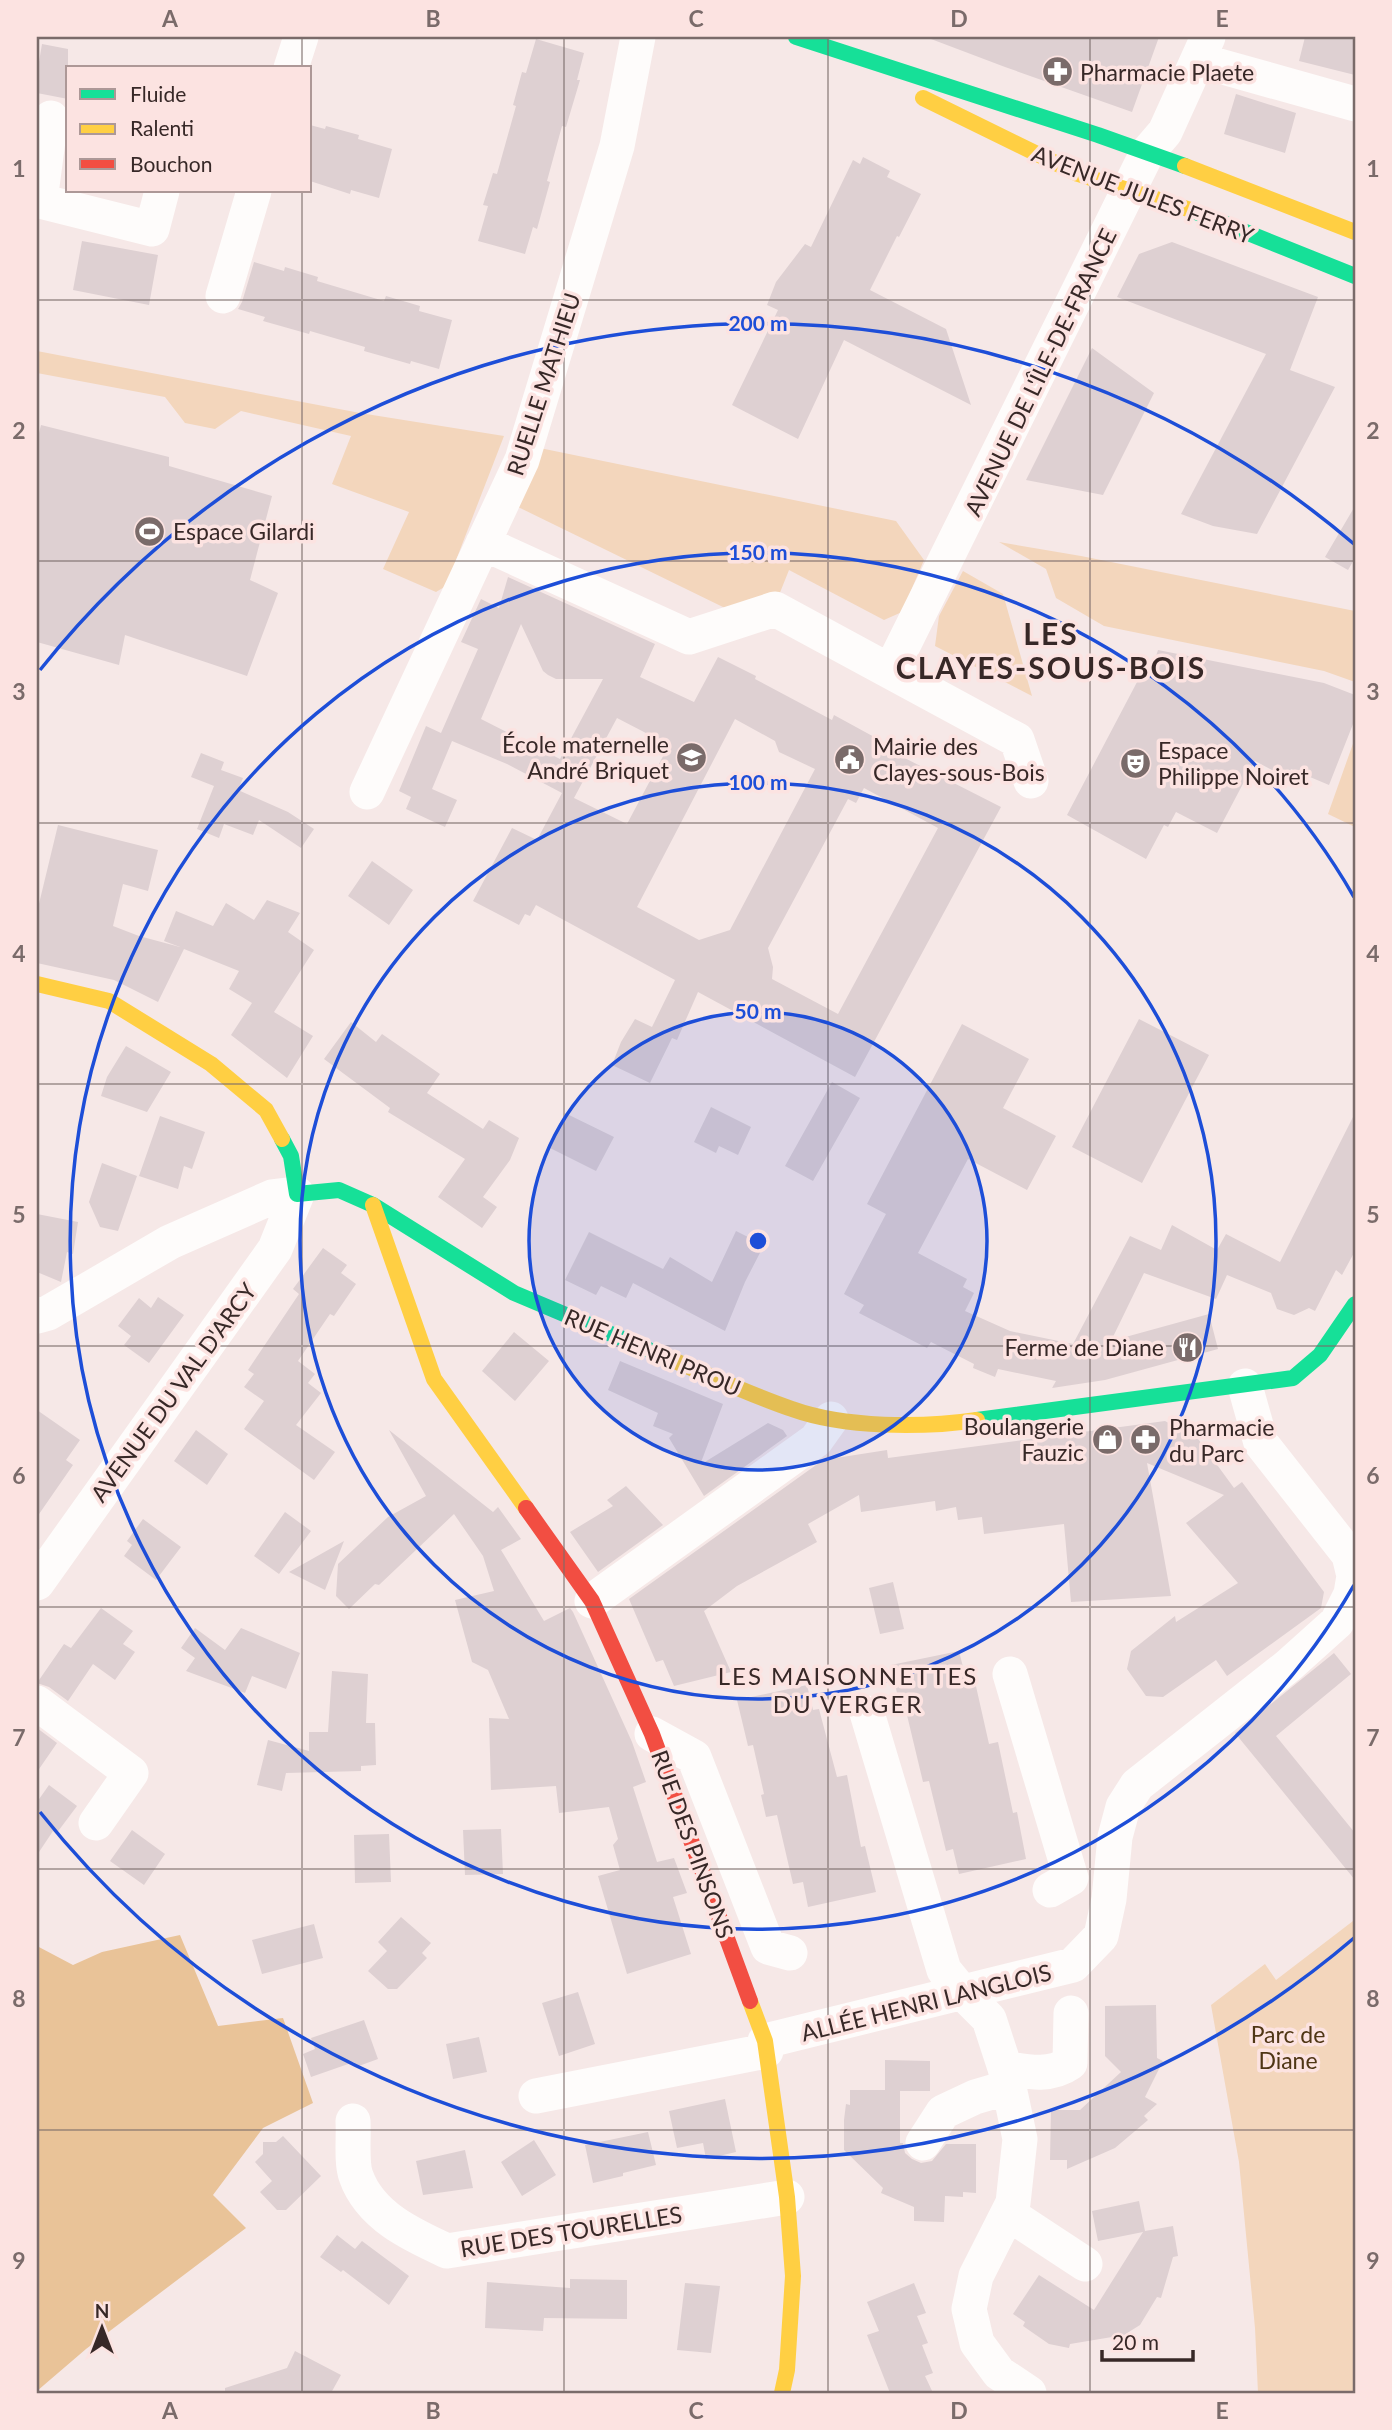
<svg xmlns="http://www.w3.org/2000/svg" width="1392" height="2430" font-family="Lato,sans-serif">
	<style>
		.green { fill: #f3d6bc }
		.forest { fill: #e9c398 }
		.building { fill: #ded0d2; fill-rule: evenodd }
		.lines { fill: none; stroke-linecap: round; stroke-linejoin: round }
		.street { stroke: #fefcfb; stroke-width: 35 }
		.fast { stroke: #16e098; stroke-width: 16 }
		.slow { stroke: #ffcf43; stroke-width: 16 }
		.jam { stroke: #f24e42; stroke-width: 16 }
		.grid { fill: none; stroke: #7a6b6a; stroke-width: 2; stroke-opacity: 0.55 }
		.ring { fill: none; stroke: #1d4ed8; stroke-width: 3.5 }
		.labels { text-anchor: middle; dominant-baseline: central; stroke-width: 7; stroke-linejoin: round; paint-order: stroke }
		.poi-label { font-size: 23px; fill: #372827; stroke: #fce3e1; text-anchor: start }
		.street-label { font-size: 23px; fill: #372827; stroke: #fce3e1 }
		.park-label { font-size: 23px; fill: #4f3615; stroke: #fce3e1 }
		.neighbourhood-label { font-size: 24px; letter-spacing: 2px; fill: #372827; stroke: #fce3e1 }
		.district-label { font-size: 30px; font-weight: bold; letter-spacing: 2px; fill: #372827; stroke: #fce3e1 }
		.centre { fill: #1d4ed8; stroke: #fce3e1; stroke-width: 3.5 }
		.ring-label { font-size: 21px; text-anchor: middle; font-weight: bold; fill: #1d4ed8; stroke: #fce3e1; stroke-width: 7; stroke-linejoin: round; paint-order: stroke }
		.neatline { fill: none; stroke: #7a6b6a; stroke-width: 2.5 }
		.grid-label { font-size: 23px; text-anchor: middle; font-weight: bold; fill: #7a6b6a }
	</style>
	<rect width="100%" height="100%" fill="#f6e8e7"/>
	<!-- green -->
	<path class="green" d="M37,351L360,413L504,436L446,586L436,592L383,569L409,512L332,484L351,436L241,411L215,429L185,423L165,397L37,373Z
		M530,446L896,521L924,560L902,612L884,620L789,570L779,595L725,608L516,506Z
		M999,542L1081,556L1355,611V682L1324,671L1104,626L1056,598L1046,569Z
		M963,571L1003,594L1032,696L935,646L939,616Z
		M1355,738V827L1328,814Z
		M1353,1921L1355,1924V2393H1258L1255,2328L1239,2162L1211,2005L1265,1964L1276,1980Z"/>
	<!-- forest -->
	<path class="forest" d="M180,1935L218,2026L283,2018L313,2103L263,2128L213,2195L246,2228L86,2349L37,2391V1946L73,1965L102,1952Z"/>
	<!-- building -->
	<path class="building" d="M931,37H1159L1132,112L1005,67L931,39Z
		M1305,37H1355V75L1299,61Z
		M536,39L584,53L577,80H580L566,127L562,126L547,181L550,182L537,229L533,227L525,254L478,241L488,206L483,205L493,173L497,174L516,106L513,105L522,72L526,73Z
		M42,44L68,49V99L37,93V74Z
		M1236,94L1296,113L1285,153L1224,134Z
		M310,125L325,129L326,126L359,135L358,139L392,149L379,198L351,190L350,194L310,181Z
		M863,157L890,171L887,177L921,194L899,237L897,236L870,290L946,329L971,405L844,340L798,439L732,405L778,310L767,305L776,282L805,244L811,247L853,160L860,164Z
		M82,241L158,255L149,305L73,290Z
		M1172,242L1318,297L1290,370L1335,387L1257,534L1213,526L1181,514L1266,354L1117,297L1139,254Z
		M254,262L284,271L285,267L318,277L317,281L384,301L386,296L420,306L419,311L452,320L439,369L411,361L410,364L364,351L365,347L310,331L309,334L263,321L265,317L238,309L242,302Z
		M1092,348L1154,393L1103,495L1026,480Z
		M41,425L169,457V466L272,496L250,580L278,593L247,676L125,635L119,665L37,642V441Z
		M1355,506V558L1348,570L1325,557Z
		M508,577L655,644L640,677L694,702L718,657L756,676L755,679L832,720L834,715L887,744L885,748L1001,807L855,1077L698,992L677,1040L672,1038L650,1083L612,1065L621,1042L635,1019L652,1027L675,980L536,905L530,916L525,914L519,925L473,901L512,828L537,840L562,793L507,764L452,741L432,789L457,800L445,827L406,809L411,797L399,791L426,726L441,733L478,649L461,642L481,599L499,608ZM521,624L543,671L548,675L556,679H603L560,759L481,719ZM617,718L669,745L627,824L574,798ZM735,719L775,741L779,752L815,769L730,930L699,940L637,907ZM864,788L938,828L838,1014L772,979L773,967L768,948L848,799L856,803Z
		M1158,650L1324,683L1355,695V719L1329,785L1291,769L1287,778L1255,761L1217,833L1176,812L1168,827L1164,825L1146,859L1067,815L1146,665L1152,668Z
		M201,753L224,762L221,770L243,778L238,790L288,812L314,829L301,848L259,820L253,835L224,824L219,838L197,829L214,786L191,777Z
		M58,825L158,850L148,891L123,884L113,926L139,936L180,947L164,941L176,911L213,926L226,903L254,920L267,900L300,913L288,932L314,950L274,1012L313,1036L287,1078L231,1035L252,1003L229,989L239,971L184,949L158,1002L114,980L37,963V912Z
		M372,861L413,890L389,925L348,896Z
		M1139,1019L1209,1055L1142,1183L1072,1147Z
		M351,1022L376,1042L382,1034L440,1074L427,1093L483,1129L489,1120L519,1138L510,1160L483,1197L497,1207L482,1228L438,1197L465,1159L388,1112L390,1108L324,1059Z
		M962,1024L1029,1059L1003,1108L1056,1136L1027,1190L968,1159L918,1253L967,1279L963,1287L974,1293L965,1311L1010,1331L1073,1344L1130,1236L1161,1250L1172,1225L1217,1250L1226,1234L1280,1262L1355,1113V1251L1342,1275L1336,1270L1315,1311L1309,1308L1294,1315L1277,1309L1271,1293L1227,1275L1216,1299L1144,1273L1111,1341L1209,1314L1218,1349L1105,1380L1052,1388L1056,1381L998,1369L995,1377L973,1368L974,1364L931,1342L927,1348L859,1313L864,1305L844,1294L886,1214L867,1204Z
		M126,1046L171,1072L147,1112L101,1096L107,1077Z
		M832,1082L860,1098L813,1181L785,1166Z
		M711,1107L751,1127L738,1155L719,1146L716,1153L694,1142Z
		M565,1113L614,1137L596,1171L548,1147Z
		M160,1116L205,1132L192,1169L184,1166L178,1189L139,1176Z
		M102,1163L137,1176L118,1231L100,1227L89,1202Z
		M37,1214L78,1222L73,1254L67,1252L61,1282L37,1272Z
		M736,1231L764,1245L745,1282L725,1331L633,1283L626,1298L601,1286L596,1295L565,1280L589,1232L663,1269L670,1257L712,1282Z
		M323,1248L347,1265L341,1273L356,1284L334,1316L330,1314L298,1361L315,1374L308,1383L321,1393L296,1425L335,1452L314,1480L244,1429L264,1401L244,1387L254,1374L248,1370L299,1294L293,1289Z
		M158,1297L184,1315L149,1363L124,1345L131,1336L118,1326L139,1298L151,1308Z
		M514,1332L549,1361L515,1401L482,1371Z
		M620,1361L723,1404L700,1465L768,1423L783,1430L787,1436L704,1496L669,1438L673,1434L653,1426L658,1413L608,1390Z
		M37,1410L80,1440L66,1460L73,1465L37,1517Z
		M1165,1421L1180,1429L1185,1421L1234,1488L1242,1482L1324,1592L1321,1608L1227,1676L1216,1660L1163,1697L1146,1696L1127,1669L1131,1651L1175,1616L1176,1622L1238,1583L1186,1523L1224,1495L1147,1463L1171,1596L1071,1602L1064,1524L984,1534L982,1517L958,1520L956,1507L936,1511L935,1501L861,1512L859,1495L808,1524L817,1542L737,1586L704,1611L731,1672L674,1686L663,1660L656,1662L629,1599L823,1460L887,1450L888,1458Z
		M196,1430L228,1454L207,1485L174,1461Z
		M389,1430L493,1512L498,1507L521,1539L501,1550L544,1621L570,1608L573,1612L632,1742L646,1782L633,1787L657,1862L674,1858L687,1893L673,1897L691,1954L627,1974L598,1876L620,1870L613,1845L618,1839L609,1807L559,1813L556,1786L491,1790L489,1718L509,1719L488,1670L472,1662L455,1600L494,1591L483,1556L454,1514L379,1585L375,1584L349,1609L336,1596L338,1564L388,1517L426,1496Z
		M626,1486L663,1525L598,1572L570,1532L613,1506L607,1500Z
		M285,1512L311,1531L279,1574L254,1556Z
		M143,1519L181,1547L156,1580L124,1556L132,1545L127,1541Z
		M344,1541L325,1590L289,1572Z
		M893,1582L904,1629L880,1634L869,1588Z
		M101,1608L133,1631L123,1644L135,1652L115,1680L93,1664L68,1701L49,1687L37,1683L64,1644L71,1648Z
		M195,1628L225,1650L241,1628L300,1653L286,1689L252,1676L245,1693L186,1671L195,1658L181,1648Z
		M959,1651L965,1675L973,1673L989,1744L998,1742L1013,1813L1017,1812L1026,1859L959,1874L953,1849L946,1851L929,1781L923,1782L906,1711L901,1712L891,1665Z
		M1334,1653L1351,1674L1276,1736L1355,1833V1880L1235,1733Z
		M332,1671L368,1674L366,1723H375L376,1765L361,1766V1771L286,1773L282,1791L257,1785L268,1740L309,1751V1732H328Z
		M807,1685L813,1710L819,1709L837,1777L847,1775L861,1847L865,1846L876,1892L808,1907L803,1882L793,1884L777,1815L766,1817L761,1795L764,1794L753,1745L748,1746L737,1700Z
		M37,1728L57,1743L37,1772Z
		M49,1785L77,1806L56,1834L53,1831L37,1855V1802Z
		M501,1829L503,1874L465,1875L463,1830Z
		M132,1830L165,1854L144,1885L110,1861Z
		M389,1834L391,1882L355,1883L354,1835Z
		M401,1917L431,1943L422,1953L427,1958L397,1989H388L368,1971L387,1951L378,1942Z
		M314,1924L323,1958L262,1974L252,1940Z
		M578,1992L595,2044L559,2056L542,2003Z
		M1156,2005L1157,2058L1163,2061L1145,2097L1157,2104L1144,2116L1148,2120L1115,2148L1067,2169V2160H1050L1051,2110H1080L1121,2072L1105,2056V2006Z
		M364,2020L378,2059L356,2067L354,2062L311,2077L303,2054L315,2049L311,2038Z
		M479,2037L487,2072L453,2079L446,2044Z
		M885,2060L930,2061V2091H900V2143H903L905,2153L912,2159L921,2163L932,2161L946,2144H976V2193L963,2192V2197L945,2196L944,2222L914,2221V2207L881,2193L883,2188L844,2150V2120L846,2104L850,2105V2090H885Z
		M725,2099L736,2152L706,2159L703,2143L677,2148L669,2111Z
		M648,2132L656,2165L623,2173V2176L593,2183L585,2145Z
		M283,2136L321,2176L286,2210H277L260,2192L272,2181L255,2162L263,2154V2142H276Z
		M534,2140L556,2175L522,2196L501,2162Z
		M465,2150L473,2188L423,2195L416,2161Z
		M1139,2201L1145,2231L1173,2226L1178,2256L1173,2257L1161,2298L1157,2297L1140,2325L1124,2335L1070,2344L1069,2348L1049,2344L1023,2326L1025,2322L1013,2314L1039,2275L1094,2310L1143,2232L1098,2241L1092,2211Z
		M337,2235L355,2249L362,2241L409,2276L389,2305L343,2270L341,2272L320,2257Z
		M570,2279L627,2280V2319L544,2318L543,2331L485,2328L487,2282L570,2288Z
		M685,2283L720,2286L711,2353L677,2350Z
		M914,2283L926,2313L917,2316L928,2343L922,2345L933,2373L925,2376L933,2393H890L867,2335L879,2331L867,2302Z
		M295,2351L341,2375L331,2393H225V2388L287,2368Z"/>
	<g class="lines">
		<!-- street -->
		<path class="street" d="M1198,60L1355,104
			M291,68L301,37
			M51,118L40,201L152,229L162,191
			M223,296L254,191
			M483,543L689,637L775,609L1017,740L1031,781
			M891,670L1147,153L1165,132L1208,37
			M367,792L522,460L617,146L638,37
			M37,1316L48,1313L170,1242L272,1197L297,1194L275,1249L37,1583
			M592,1601L816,1440L831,1419
			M1010,1674L1071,1878L1050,1890
			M37,1703L131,1773L96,1823
			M867,1713L944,1970L962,1992L989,2019L1005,2068L1020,2139L1013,2203L976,2276L969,2309L977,2343L999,2373L1029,2393
			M652,1734L694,1757L768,1947L790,1953
			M765,2041L1073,1965L1101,1936L1109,1899L1115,1837L1123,1807L1137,1785L1288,1666L1337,1622L1351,1594L1354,1576L1349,1555L1261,1443L1245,1386
			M1005,2068C1028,2072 1050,2077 1070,2063L1071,2013
			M536,2096L766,2051
			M353,2121C354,2136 351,2163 356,2176C370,2216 412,2235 447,2251L787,2197
			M923,2143L943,2112L975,2097L1009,2087
			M1009,2214L1085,2264"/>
		<!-- fast -->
		<path class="fast" d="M796,37L1098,135L1185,166
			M1191,210L1355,276
			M282,1139L291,1156L297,1194L339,1190L373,1205L514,1293L668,1358
			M977,1420L1293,1378L1320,1355L1355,1304"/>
		<!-- slow -->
		<path class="slow" d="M923,98L1078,174L1191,210
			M1185,166L1355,232
			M37,984L109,1001L211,1064L266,1110L282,1139
			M373,1205L434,1379L526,1508
			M668,1358C709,1375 750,1395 792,1409C845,1428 922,1428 977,1420
			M750,2001L765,2041L787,2197L793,2276L787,2370L782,2393"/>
		<!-- jam -->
		<path class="jam" d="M526,1508L592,1601L652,1734L750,2001"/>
	</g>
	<!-- grid -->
	<path class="grid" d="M302,37V68M564,37V2393M828,37V2393M1090,37V2393M302,191V2393M37,300H1355M37,561H1355M37,823H1355M37,1084H1355M37,1346H1355M37,1607H1355M37,1869H1355M37,2130H1355"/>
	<!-- distance rings -->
	<circle cx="758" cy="1241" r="229" fill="#1d4ed8" fill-opacity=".12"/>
	<g class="ring">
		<circle cx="758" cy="1241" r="229"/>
		<circle cx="758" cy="1241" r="458"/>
		<path d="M1354 1585A688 688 0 1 1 1354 897"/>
		<path d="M1354 1938A917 917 0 0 1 40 1812M40 670A917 917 0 0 1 1354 544"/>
	</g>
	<!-- icons -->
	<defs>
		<symbol id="pharmacy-disc" viewBox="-11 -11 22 22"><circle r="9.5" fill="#7a6b6a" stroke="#fce3e1"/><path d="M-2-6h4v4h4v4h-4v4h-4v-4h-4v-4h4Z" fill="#fff"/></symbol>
		<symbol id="stadium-disc" viewBox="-11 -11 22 22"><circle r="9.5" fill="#7a6b6a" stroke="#fce3e1"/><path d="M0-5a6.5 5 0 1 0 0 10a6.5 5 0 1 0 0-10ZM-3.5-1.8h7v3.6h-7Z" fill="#fff"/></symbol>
		<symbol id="school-disc" viewBox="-11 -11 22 22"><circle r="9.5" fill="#7a6b6a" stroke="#fce3e1"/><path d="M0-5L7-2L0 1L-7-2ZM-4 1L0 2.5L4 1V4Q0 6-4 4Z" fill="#fff"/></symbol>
		<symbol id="civic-disc" viewBox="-11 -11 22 22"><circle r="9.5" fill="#7a6b6a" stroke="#fce3e1"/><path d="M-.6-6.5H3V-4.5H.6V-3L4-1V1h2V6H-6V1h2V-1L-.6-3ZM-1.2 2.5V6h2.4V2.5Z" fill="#fff"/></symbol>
		<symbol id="theatre-disc" viewBox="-11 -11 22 22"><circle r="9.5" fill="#7a6b6a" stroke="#fce3e1"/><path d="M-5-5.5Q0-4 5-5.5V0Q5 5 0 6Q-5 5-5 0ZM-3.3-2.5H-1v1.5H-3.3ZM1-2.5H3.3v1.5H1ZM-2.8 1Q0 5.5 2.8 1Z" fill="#fff"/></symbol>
		<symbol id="restaurant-disc" viewBox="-11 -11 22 22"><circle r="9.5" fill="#7a6b6a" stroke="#fce3e1"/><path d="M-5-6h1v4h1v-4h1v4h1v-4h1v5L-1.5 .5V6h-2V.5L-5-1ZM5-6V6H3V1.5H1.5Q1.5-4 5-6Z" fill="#fff"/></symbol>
		<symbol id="shop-disc" viewBox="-11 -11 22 22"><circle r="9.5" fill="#7a6b6a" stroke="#fce3e1"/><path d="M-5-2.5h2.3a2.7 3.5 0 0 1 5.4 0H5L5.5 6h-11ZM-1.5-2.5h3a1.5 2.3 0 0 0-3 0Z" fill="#fff"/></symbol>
	</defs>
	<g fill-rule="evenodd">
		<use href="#pharmacy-disc" x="1040" y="54" width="35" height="35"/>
		<use href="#stadium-disc" x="132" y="514" width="35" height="35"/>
		<use href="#school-disc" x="674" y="740" width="35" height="35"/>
		<use href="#civic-disc" x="832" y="742" width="35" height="35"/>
		<use href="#theatre-disc" x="1118" y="746" width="35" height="35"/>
		<use href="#restaurant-disc" x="1170" y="1330" width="35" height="35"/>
		<use href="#shop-disc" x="1090" y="1422" width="35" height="35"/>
		<use href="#pharmacy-disc" x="1128" y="1422" width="35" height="35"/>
	</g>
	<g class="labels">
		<!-- poi labels -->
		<g class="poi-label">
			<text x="1080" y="72">Pharmacie Plaete</text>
			<text x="173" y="531">Espace Gilardi</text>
			<text x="669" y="744" text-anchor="end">École maternelle<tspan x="669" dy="26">André Briquet</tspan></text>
			<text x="873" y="746">Mairie des<tspan x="873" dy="26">Clayes-sous-Bois</tspan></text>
			<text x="1158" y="750">Espace<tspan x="1158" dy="26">Philippe Noiret</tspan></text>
			<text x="1164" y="1347" text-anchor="end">Ferme de Diane</text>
			<text x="1084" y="1426" text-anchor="end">Boulangerie<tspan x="1084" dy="26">Fauzic</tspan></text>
			<text x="1169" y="1427">Pharmacie<tspan x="1169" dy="26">du Parc</tspan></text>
		</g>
		<!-- street labels -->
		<g class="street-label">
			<text transform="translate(1143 194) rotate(21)">AVENUE JULES FERRY</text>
			<text transform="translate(1040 372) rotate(-64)">AVENUE DE L'ÎLE-DE-FRANCE</text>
			<text transform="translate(543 384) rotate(-72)">RUELLE MATHIEU</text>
			<text transform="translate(653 1352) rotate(23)">RUE HENRI PROU</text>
			<text transform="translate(173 1392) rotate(-54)">AVENUE DU VAL D'ARCY</text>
			<text transform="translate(693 1844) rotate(70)">RUE DES PINSONS</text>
			<text transform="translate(926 2002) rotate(-14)">ALLÉE HENRI LANGLOIS</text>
			<text transform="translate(571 2231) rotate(-9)">RUE DES TOURELLES</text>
		</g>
		<!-- park labels -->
		<g class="park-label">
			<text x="1288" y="2034">Parc de<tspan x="1288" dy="26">Diane</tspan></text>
		</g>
		<!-- neighbourhood labels -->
		<g class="neighbourhood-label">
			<text x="848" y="1675">LES MAISONNETTES<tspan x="848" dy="28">DU VERGER</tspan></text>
		</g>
		<!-- district labels -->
		<g class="district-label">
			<text x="1051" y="633">LES<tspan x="1051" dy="34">CLAYES-SOUS-BOIS</tspan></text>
		</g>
	</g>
	<circle cx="758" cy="1241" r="10" class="centre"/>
	<g class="ring-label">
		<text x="758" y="331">200 m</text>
		<text x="758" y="560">150 m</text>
		<text x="758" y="790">100 m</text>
		<text x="758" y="1019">50 m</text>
	</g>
	<!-- border -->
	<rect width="1392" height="2430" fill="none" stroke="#fce3e1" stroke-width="77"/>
	<!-- legend -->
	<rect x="66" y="66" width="245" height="126" fill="#fce3e1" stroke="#ad9897" stroke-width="2"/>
	<rect x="80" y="89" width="35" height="10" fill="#16e098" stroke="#ad9897" stroke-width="2"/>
	<text x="130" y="102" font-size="21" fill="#372827">Fluide</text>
	<rect x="80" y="124" width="35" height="10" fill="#ffcf43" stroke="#ad9897" stroke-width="2"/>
	<text x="130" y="136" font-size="21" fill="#372827">Ralenti</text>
	<rect x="80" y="159" width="35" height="10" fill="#f24e42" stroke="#ad9897" stroke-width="2"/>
	<text x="130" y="172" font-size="21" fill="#372827">Bouchon</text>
	<!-- north arrow -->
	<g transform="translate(102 2328)" stroke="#fce3e1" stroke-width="5" paint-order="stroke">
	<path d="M0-5L12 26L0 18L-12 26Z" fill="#372827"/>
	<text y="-10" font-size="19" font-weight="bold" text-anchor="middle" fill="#372827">N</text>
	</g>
	<!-- scale -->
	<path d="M1102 2350v10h91v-10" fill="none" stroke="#372827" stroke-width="3.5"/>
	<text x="1112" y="2350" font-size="21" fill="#372827" stroke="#fce3e1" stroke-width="5" paint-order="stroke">20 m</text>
	<rect x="38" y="38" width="1316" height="2354" class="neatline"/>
	<g class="grid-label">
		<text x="170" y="27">A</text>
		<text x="433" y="27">B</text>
		<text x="696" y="27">C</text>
		<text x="959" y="27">D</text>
		<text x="1222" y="27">E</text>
		<text x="19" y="177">1</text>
		<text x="1373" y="177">1</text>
		<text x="19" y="439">2</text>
		<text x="1373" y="439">2</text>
		<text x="19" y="700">3</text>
		<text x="1373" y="700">3</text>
		<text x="19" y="962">4</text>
		<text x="1373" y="962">4</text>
		<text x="19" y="1223">5</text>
		<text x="1373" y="1223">5</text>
		<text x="19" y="1484">6</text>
		<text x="1373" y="1484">6</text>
		<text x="19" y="1746">7</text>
		<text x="1373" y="1746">7</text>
		<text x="19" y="2007">8</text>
		<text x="1373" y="2007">8</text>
		<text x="19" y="2269">9</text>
		<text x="1373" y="2269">9</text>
		<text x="170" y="2419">A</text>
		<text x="433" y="2419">B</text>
		<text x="696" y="2419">C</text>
		<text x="959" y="2419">D</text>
		<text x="1222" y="2419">E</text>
	</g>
</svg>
